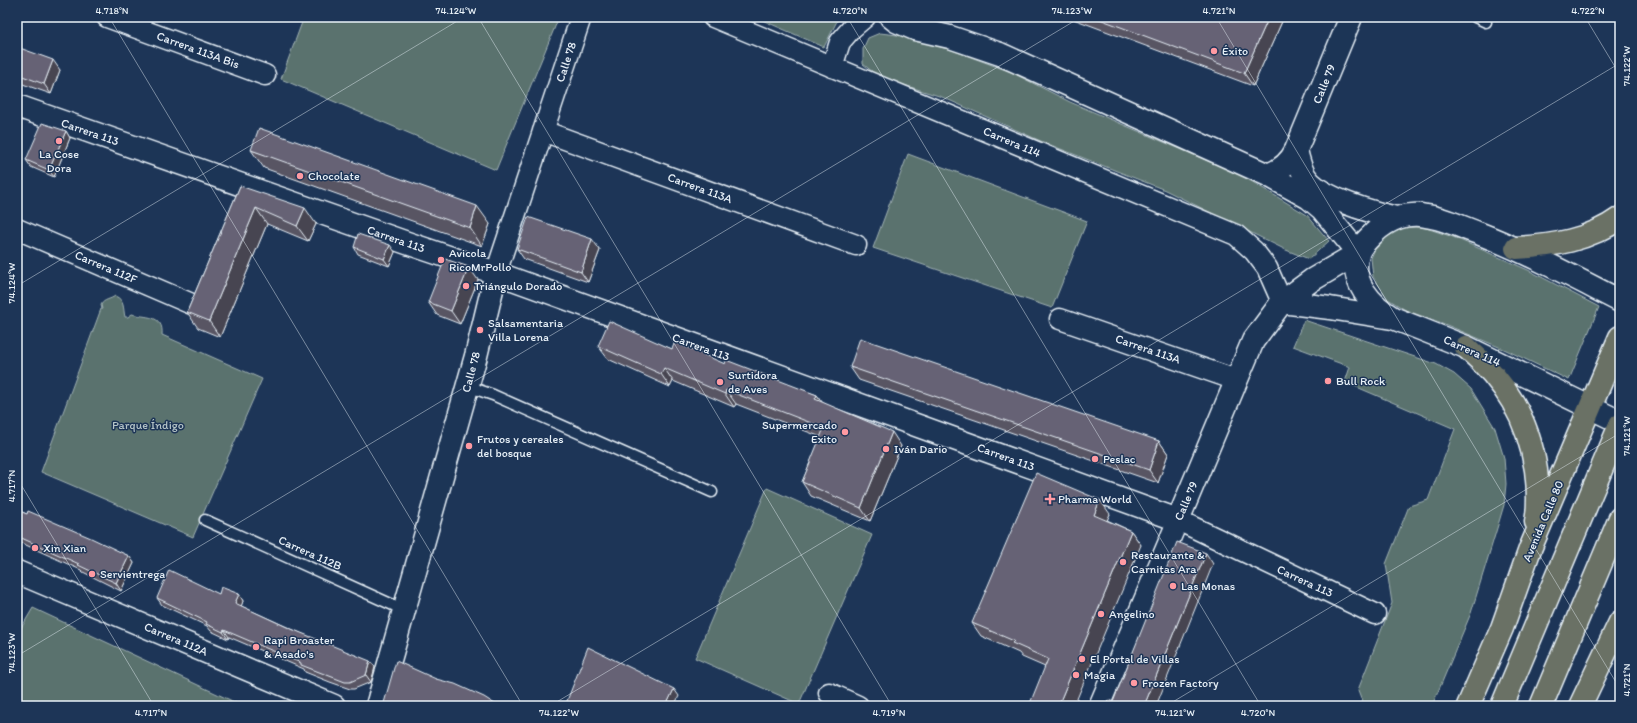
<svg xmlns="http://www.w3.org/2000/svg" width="1637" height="723" font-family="Itim,sans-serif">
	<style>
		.green { fill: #5a726e; stroke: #a1b2b3 }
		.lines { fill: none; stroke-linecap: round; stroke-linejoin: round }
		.service-casing { stroke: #e8f1f8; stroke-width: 13 }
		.minor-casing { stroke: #e8f1f8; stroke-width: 23 }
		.tertiary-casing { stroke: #e8f1f8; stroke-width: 25 }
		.trunk-casing { stroke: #e8f1f8; stroke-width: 25 }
		.service { stroke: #1d3557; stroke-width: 10 }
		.minor { stroke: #1d3557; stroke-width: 20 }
		.tertiary { stroke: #1d3557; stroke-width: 22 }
		.trunk { stroke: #6a7165; stroke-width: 22 }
		.wall { fill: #585464; stroke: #e8f1f8 }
		.shaded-wall { fill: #474551; stroke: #e8f1f8 }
		.building { fill: #666274; stroke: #e8f1f8 }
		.ticks { fill: none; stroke: #e8f1f8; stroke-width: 1; stroke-opacity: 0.45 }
		.poi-dot { fill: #ff9aa2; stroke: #1d3557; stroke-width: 1.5 }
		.labels { text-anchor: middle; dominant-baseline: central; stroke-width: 3; stroke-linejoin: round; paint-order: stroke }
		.street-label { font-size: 12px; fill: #e8f1f8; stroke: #1d3557 }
		.poi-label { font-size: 12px; fill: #e8f1f8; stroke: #1d3557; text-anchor: start }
		.park-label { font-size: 12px; fill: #b6c5c8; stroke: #1d3557 }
		.neatline { fill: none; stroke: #e8f1f8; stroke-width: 1.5 }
		.ticks-label { font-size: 10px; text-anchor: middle; fill: #e8f1f8 }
	</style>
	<rect width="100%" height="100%" fill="#1d3557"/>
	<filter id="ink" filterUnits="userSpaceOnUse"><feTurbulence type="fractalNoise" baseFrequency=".025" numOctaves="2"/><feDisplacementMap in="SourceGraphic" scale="8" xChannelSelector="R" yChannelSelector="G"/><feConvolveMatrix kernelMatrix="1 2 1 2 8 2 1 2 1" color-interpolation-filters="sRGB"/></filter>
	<g filter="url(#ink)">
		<!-- green -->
		<path class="green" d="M304,17H559L496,170L281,79Z
			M755,17H839L824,47Z
			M880,33L897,35L952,50L1011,72L1070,102L1241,175L1307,215L1329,241L1309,259L1286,250L1165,190L1043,142L942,97L879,77L863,64V49L868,38Z
			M908,154L1087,221L1052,308L873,248Z
			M1405,227H1423L1453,237L1528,270L1599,307L1569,380L1506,350L1442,323L1407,311L1388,299L1373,277L1371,258L1378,242Z
			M115,296C125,300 123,309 125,317H128L132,314C145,318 164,314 162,335L262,379L193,537L41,472L101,309H102L101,305C104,299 110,300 115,296Z
			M1304,320L1436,364L1454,374L1471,389L1495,428L1504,458L1506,484L1504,505L1498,525L1471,613L1432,706H1364L1358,690L1392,603L1386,564L1409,506L1428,500L1455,429L1345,382L1350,367L1293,346Z
			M767,488L872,535L799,704L695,658Z
			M33,608L243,706H17V635Z"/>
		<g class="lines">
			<defs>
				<path id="service" d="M1475,17L1486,22
					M467,386L493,395L712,492
					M205,520L404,610"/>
				<path id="minor" d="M107,17L265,75
					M713,17L1236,235L1254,251L1267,268L1282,302
					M832,67L840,42L852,28L865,17
					M543,131L856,245
					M17,229L194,305
					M496,273L581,17
					M1060,319L1236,380
					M829,693L858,706
					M1099,706L1178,520L1375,614"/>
				<path id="tertiary" d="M891,17L896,21L915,29L950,37L1000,54L1268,175L1309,198L1322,209L1358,253
					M17,106L407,243L496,273L1178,520L1253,341L1282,302L1312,280L1358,253
					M1296,150C1298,159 1300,168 1305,176C1318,198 1372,212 1396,218
					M1268,175C1281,170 1290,163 1296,150L1351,17
					M1620,301C1573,277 1527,252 1478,233C1461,227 1444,218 1426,216C1407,212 1388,219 1374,233C1368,239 1360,246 1358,254C1349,281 1372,306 1393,318L1466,347L1620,422
					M1282,302L1330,308L1392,318
					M17,572L334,706
					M377,706L476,356L496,273"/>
				<path id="trunk" d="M1516,248C1552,246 1590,240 1620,218
					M1466,347C1505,381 1528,418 1536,470C1538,486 1539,506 1536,522
					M1468,706L1502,628L1530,549L1620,337
					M1502,706L1620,425
					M1541,706L1620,518
					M1580,706L1620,622"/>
			</defs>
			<!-- service casing -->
			<use href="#service" class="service-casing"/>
			<!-- minor casing -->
			<use href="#minor" class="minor-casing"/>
			<!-- tertiary casing -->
			<use href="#tertiary" class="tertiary-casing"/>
			<!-- trunk casing -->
			<use href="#trunk" class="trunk-casing"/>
			<!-- service -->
			<use href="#service" class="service"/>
			<!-- minor -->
			<use href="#minor" class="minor"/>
			<!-- tertiary -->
			<use href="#tertiary" class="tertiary"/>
			<!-- trunk -->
			<use href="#trunk" class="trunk"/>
		</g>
		<!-- wall -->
		<path class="wall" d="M1068,17H1284L1253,86Z
			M17,47L60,70L51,94L17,82Z
			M66,131L70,138L54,177L31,167L26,160Z
			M251,150L490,224L482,246L264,168Z
			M240,186L316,224L308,241L267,224L220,337L198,328L187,312Z
			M354,247L395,252L389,266L358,254Z
			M517,249L600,250L588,282L524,259Z
			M478,280L460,324L437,315L428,302Z
			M598,346L672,349L725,364L817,395L822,402L901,446L870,521L811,496L802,482L821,437L736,404L734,407L673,381L670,387L608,359Z
			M850,367L1159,441L1168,454L1158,483L859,380Z
			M17,510L129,556L134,563L121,591L83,572L81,570L17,541Z
			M1110,514L1107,520L1131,531L1141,545L1045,667L1022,657L1019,653L981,636L972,623Z
			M219,594H239L243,601L241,606L375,667L371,682L354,689H350L330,682L305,672L304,669L229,637L228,639L211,631L207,626L162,605L157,598Z"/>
		<!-- shaded-wall -->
		<path class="shaded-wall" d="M1269,17H1284L1253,86L1244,73Z
			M53,60L60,70L51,94L44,84Z
			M66,131L70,138L54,177L49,170Z
			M477,206L490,224L482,246L470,228Z
			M256,208L267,224L220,337L209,321Z
			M305,208L316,224L308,241L297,226Z
			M592,239L600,250L588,282L581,272Z
			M390,245L395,252L389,266L384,259Z
			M469,267L478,280L460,324L451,311Z
			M664,368L673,381L670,387L661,374Z
			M726,390L736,404L734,407L725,394Z
			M817,395L826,408L815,399Z
			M892,432L901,446L870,521L861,508Z
			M1159,441L1168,454L1158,483L1149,470Z
			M1100,500L1110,514L1103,529L1094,515Z
			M1131,531L1141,545L1074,706H1058Z
			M1206,553L1213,564L1156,706H1144Z
			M129,556L134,563L121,591L116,583Z
			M239,594L243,601L240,610L235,603Z
			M224,630L229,637L228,639L223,632Z
			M370,661L375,667L371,682L366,675Z
			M674,689L679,696L674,706H666Z"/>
		<!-- building -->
		<path class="building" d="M1094,17H1269L1244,73Z
			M17,47L53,60L44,84L17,74Z
			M42,123L66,131L49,170L26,160Z
			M259,128L477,206L470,228L251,150Z
			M240,186L305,208L297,226L256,208L209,321L187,312Z
			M528,217L592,239L581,272L517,249Z
			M358,234L390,245L384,259L354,247Z
			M445,259L469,267L451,311L428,302Z
			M609,321L672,349L675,342L725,364L726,360L817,395L815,399L892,432L861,508L802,482L824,428L726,390L725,394L664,368L661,374L598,346Z
			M860,338L1159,441L1149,470L850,367Z
			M1036,473L1100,500L1094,515L1131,531L1058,706H1029L1048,659L1012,643L1014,641L972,623Z
			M17,510L27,514L28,511L91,538L129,556L116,583L78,565L79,564L17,536Z
			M1177,542L1206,553L1144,706H1107L1109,700L1113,702Z
			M169,570L219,594L221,587L239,594L235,603L289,628L370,661L366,675L350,682H345L301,665V663L224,630L223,632L206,624L207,622L157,598Z
			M588,647L674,689L666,706H565Z
			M396,661L436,679L455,684L484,697L498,706H382L384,703Z"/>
	</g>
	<!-- ticks -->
	<path class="ticks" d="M109,17L523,706M478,17L892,706M847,17L1261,706M1216,17L1620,689M1585,17L1620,75M17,286L464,17M17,478L154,706M17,656L1081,17M550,706L1620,63M1166,706L1620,433"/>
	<!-- markers -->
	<g class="poi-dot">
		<circle cx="1214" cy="51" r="4"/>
		<circle cx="59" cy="141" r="4"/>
		<circle cx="300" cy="176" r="4"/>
		<circle cx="441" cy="260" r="4"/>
		<circle cx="466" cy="286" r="4"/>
		<circle cx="480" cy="330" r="4"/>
		<circle cx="1328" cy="381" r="4"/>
		<circle cx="720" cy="382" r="4"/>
		<circle cx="845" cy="432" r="4"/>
		<circle cx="469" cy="446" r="4"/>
		<circle cx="886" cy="449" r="4"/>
		<circle cx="1095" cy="459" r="4"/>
		<path d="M1048 493h4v4h4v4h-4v4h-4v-4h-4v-4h4z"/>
		<circle cx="35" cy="548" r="4"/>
		<circle cx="1123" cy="562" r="4"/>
		<circle cx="92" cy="574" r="4"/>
		<circle cx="1173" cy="586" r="4"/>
		<circle cx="1101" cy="614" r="4"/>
		<circle cx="256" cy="647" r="4"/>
		<circle cx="1082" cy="659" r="4"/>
		<circle cx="1076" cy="675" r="4"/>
		<circle cx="1134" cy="683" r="4"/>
	</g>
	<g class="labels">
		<!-- street labels -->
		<g class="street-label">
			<text transform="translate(198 50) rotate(20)">Carrera 113A Bis</text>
			<text transform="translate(566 62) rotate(-72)">Calle 78</text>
			<text transform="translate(1324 84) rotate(-68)">Calle 79</text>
			<text transform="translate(90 132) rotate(19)">Carrera 113</text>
			<text transform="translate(1012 142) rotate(23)">Carrera 114</text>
			<text transform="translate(700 188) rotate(20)">Carrera 113A</text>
			<text transform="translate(396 239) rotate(19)">Carrera 113</text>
			<text transform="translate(106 267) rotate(23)">Carrera 112F</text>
			<text transform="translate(701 347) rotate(20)">Carrera 113</text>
			<text transform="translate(1148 349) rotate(19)">Carrera 113A</text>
			<text transform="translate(1472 351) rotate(24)">Carrera 114</text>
			<text transform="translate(471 372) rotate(-75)">Calle 78</text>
			<text transform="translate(1006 457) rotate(20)">Carrera 113</text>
			<text transform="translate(1186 501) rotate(-67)">Calle 79</text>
			<text transform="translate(1543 521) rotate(-67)">Avenida Calle 80</text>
			<text transform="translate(310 553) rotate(24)">Carrera 112B</text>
			<text transform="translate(1305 581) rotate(25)">Carrera 113</text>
			<text transform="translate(176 639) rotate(23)">Carrera 112A</text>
		</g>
		<!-- poi labels -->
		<g class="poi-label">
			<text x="1222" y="51">Éxito</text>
			<text x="59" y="154" text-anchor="middle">La Cose<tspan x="59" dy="14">Dora</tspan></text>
			<text x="308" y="176">Chocolate</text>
			<text x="449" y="253">Avicola<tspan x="449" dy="14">RicoMrPollo</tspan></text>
			<text x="474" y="286">Triángulo Dorado</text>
			<text x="488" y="323">Salsamentaria<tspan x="488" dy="14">Villa Lorena</tspan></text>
			<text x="728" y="375">Surtidora<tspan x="728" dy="14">de Aves</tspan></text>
			<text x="1336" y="381">Bull Rock</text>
			<text x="837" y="425" text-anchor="end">Supermercado<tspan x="837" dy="14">Exito</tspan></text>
			<text x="477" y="439">Frutos y cereales<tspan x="477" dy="14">del bosque</tspan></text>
			<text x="894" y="449">Iván Dario</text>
			<text x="1103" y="459">Peslac</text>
			<text x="1058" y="499">Pharma World</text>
			<text x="43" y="548">Xin Xian</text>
			<text x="1131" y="555">Restaurante &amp;<tspan x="1131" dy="14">Carnitas Ara</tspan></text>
			<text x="100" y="574">Servientrega</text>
			<text x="1181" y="586">Las Monas</text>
			<text x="1109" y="614">Angelino</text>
			<text x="264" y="640">Rapi Broaster<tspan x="264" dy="14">&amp; Asado's</tspan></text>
			<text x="1090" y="659">El Portal de Villas</text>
			<text x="1084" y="675">Magia</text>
			<text x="1142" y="683">Frozen Factory</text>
		</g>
		<!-- park labels -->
		<g class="park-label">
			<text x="148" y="425">Parque Índigo</text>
		</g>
	</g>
	<!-- margin -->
	<rect width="1637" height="723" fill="none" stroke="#1d3557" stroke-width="44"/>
	<rect x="22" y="22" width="1593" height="679" class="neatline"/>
	<g class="ticks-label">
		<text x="112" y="14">4.718°N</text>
		<text x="456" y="14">74.124°W</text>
		<text x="850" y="14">4.720°N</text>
		<text x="1072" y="14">74.123°W</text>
		<text x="1219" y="14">4.721°N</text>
		<text x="1588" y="14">4.722°N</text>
		<text transform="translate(1626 66) rotate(-90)" y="4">74.122°W</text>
		<text transform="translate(11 283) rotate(-90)" y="4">74.124°W</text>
		<text transform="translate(1626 436) rotate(-90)" y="4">74.121°W</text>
		<text transform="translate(11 486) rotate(-90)" y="4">4.717°N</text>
		<text transform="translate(11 653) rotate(-90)" y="4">74.123°W</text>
		<text transform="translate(1626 680) rotate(-90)" y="4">4.721°N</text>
		<text x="151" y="716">4.717°N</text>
		<text x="559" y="716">74.122°W</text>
		<text x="889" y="716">4.719°N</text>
		<text x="1175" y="716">74.121°W</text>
		<text x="1258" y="716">4.720°N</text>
	</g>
</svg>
